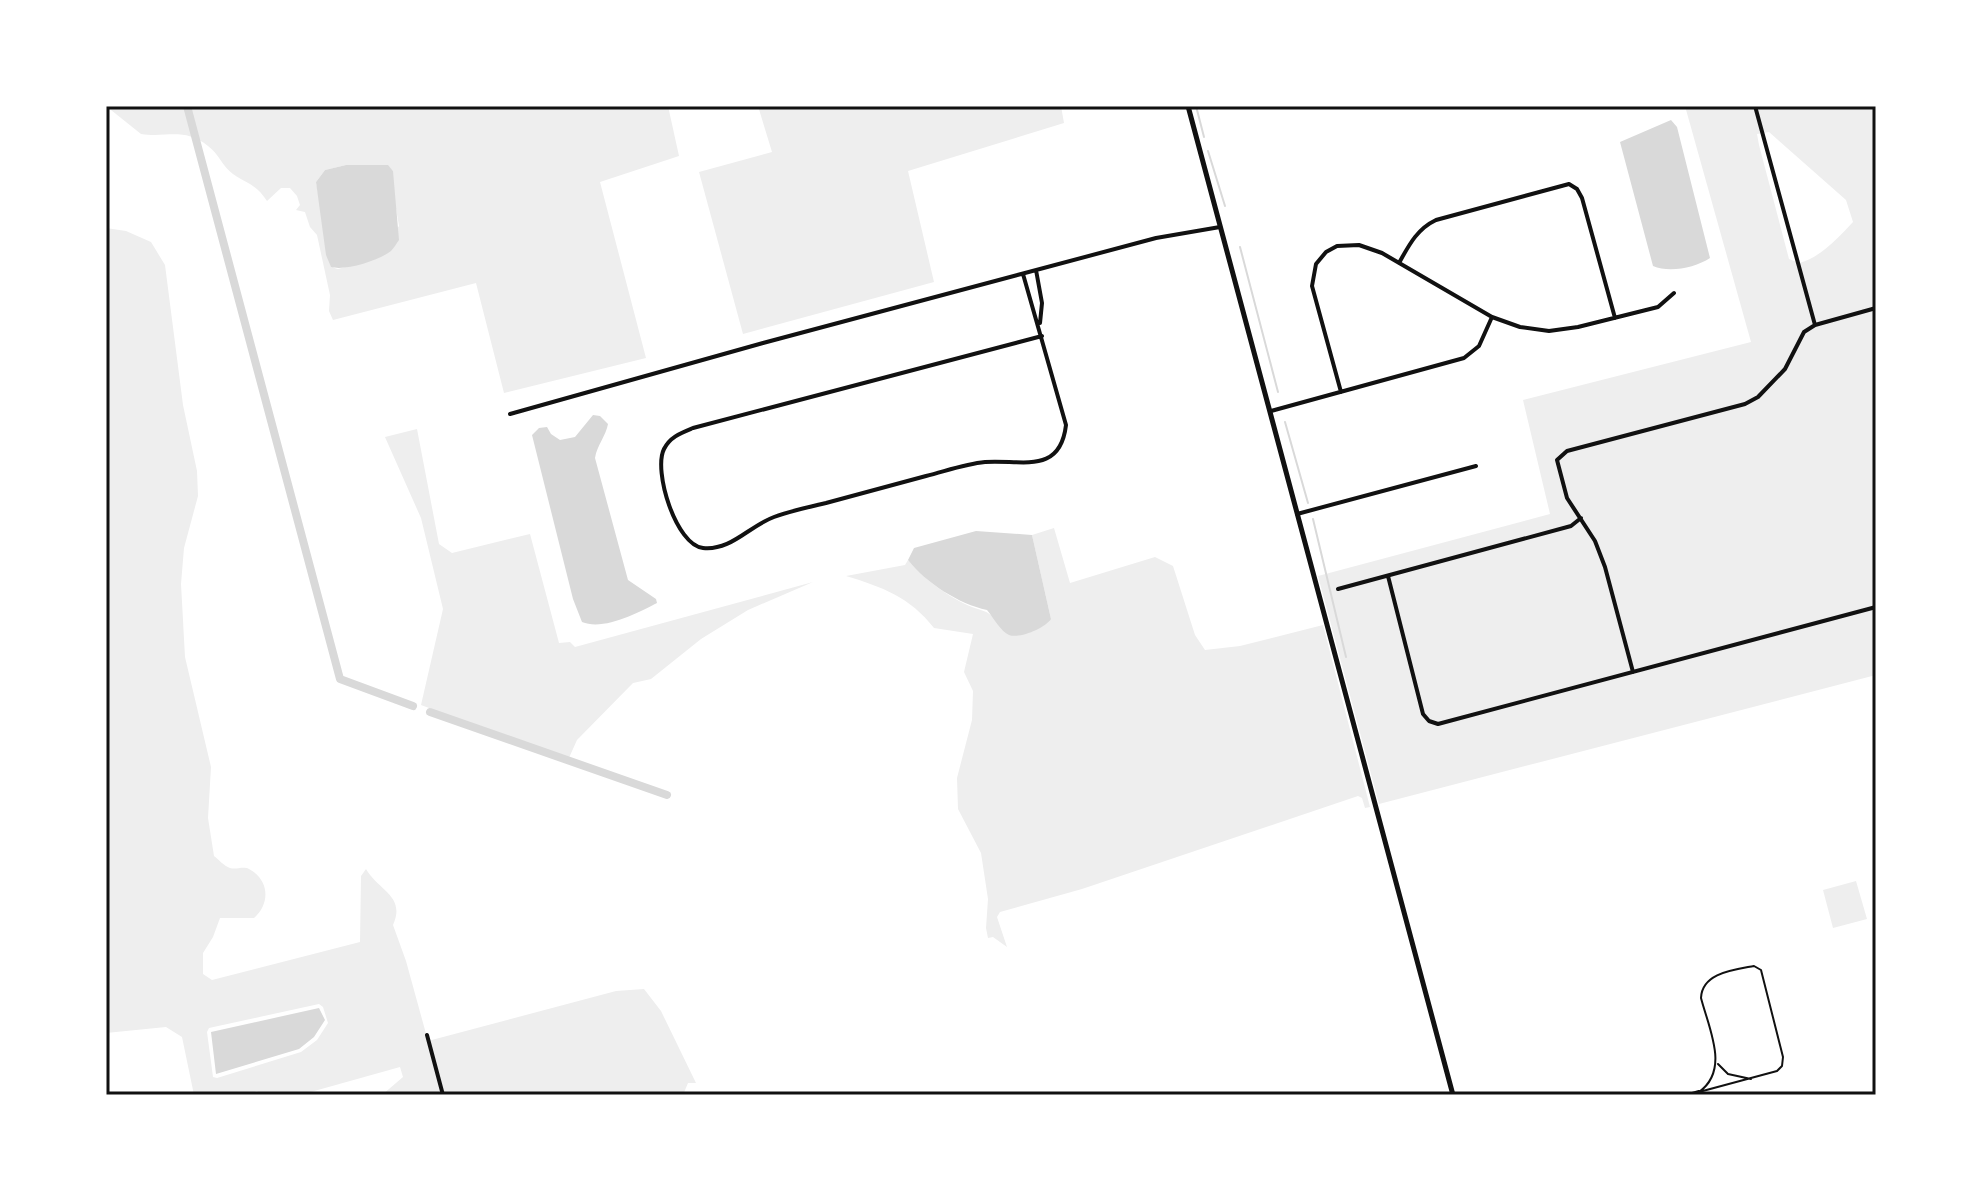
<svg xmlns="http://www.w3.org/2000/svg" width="1982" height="1201" font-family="Arial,sans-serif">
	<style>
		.green { fill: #eee; fill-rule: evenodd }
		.water { fill: #d9d9d9 }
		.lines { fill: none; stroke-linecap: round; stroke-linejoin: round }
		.stream { stroke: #d9d9d9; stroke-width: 2 }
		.canal { stroke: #d9d9d9; stroke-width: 8 }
		.service { stroke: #111; stroke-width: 2 }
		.minor { stroke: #111; stroke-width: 4 }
		.tertiary { stroke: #111; stroke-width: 5 }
		.neatline { fill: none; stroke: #111; stroke-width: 3 }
	</style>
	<rect width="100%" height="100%" fill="#fff"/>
	<!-- green -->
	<path class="green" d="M106,106H668L679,156L600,182L646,358L504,393L476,283L333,320L329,311L330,295L317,235L310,227L305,212L296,210L300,205L297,196L290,188H281L267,201C256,184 249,185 233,174C223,167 218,153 208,146C184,127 167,138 141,134ZM346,165L388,166L393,171L392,185L399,226L375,259L338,269L331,267L316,182L325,170Z
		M758,106H1061L1064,123L908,171L934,282L743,334L699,172L772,152Z
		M1685,106H1876V675L1379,804L1318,576L1550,514L1523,400L1751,342ZM1769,132L1846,200L1853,222C1839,237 1820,258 1799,263L1789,259L1759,145L1757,134Z
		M106,228L126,231L151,242L165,265L183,405L197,471L198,496L184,548L181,584L185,657L211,767L208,818L214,856C218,859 224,866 230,868C236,870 243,866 249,869C270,880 270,904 254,918H220L213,937L203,953V974L212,980L360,942L361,876L366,869C379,891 406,896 393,925L406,961L428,1041L616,991L644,989L661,1011L696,1083H688L683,1095H382L403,1077L400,1067L300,1095H261L257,1091L248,1095H194L182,1037L166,1027L106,1033ZM319,1004L323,1007L328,1023L317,1040L301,1052L217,1078L213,1077L207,1032L209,1028Z
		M417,429L439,544L452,553L530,534L559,643L570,642L575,647L813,582L748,610L701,639L651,679L633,683L577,740L568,760L421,705L443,609L421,518L385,437Z
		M1054,528L1070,583L1155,557L1173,566L1195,635L1205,650L1240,646L1323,625L1370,807L1365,808L1362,798L1358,796L1082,889L1000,912L997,917L1007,947L993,937L988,938L986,928L988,899L981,853L958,809L957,778L972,720L973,691L964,672L973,634L934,628C910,597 882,587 846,576L905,565L908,560C923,579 950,598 972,607C982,611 987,610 995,619H1051L1032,535Z
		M1856,881L1867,919L1833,928L1823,890Z"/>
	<!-- water -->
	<path class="water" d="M1671,120L1677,127L1710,258C1695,268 1669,273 1653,266L1620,142Z
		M346,165H388L393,171L399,240C396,244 394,248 391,251C378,261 345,271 331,267L326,255L316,182L325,170Z
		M593,415L600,416L608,424C606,436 597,445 595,458L628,580L656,599L657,603C638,613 603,631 582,622L573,599L532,435L539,428L547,427L551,434L560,440L575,437Z
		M976,531L1032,535L1051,619C1045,628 1020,639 1009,635C1001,632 993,617 987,610C959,604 926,583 908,560L914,548Z
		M319,1008L325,1020L314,1037L299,1049L216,1074L211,1032Z"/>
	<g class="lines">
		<!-- stream -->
		<path class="stream" d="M1196,106L1204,137
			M1208,151L1225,206
			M1240,247L1278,392
			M1285,422L1308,503
			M1313,519L1346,657"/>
		<!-- canal -->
		<path class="canal" d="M187,106L340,679L413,706
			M430,712L667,795"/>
		<!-- service -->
		<path class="service" d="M1754,966L1761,970L1783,1057L1782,1066L1777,1071L1699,1092C1730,1070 1709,1029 1701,998C1702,973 1733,970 1754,966Z
			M1718,1064L1728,1074L1751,1079"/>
		<!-- minor -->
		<path class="minor" d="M1755,106L1815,325
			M1399,263C1409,245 1417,229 1436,220L1569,184L1577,189L1582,198L1615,318
			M1036,270L1042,303L1040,323
			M1023,274L1066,425C1060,476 1020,459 985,462C965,464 946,471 926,476C893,485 860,494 826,503C809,507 790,511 774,517C749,526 731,551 703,548C676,545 653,471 664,449C670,437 681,433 693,428L1042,336
			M1341,392L1312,286L1316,264L1326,252L1337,246L1359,245L1382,253L1492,317L1520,327L1549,331L1578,327L1658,307L1674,293
			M1271,411L1464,358L1479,346L1492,317
			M510,414L763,343L1156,238L1220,227
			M1297,514L1476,466
			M1388,576L1423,714L1429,721L1438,724L1876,607
			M1338,589L1571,526L1581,518
			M1633,672L1605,567L1595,541L1567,498L1557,460L1567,451L1745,404L1758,397L1785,369L1804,332L1815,325L1876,308
			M427,1035L443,1095
			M1689,1095L1699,1092"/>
		<!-- tertiary -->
		<path class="tertiary" d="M1188,106L1453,1095"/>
	</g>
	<!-- border -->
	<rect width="1982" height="1201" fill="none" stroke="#ffffff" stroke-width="216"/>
	<rect x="108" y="108" width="1766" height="985" class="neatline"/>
</svg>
